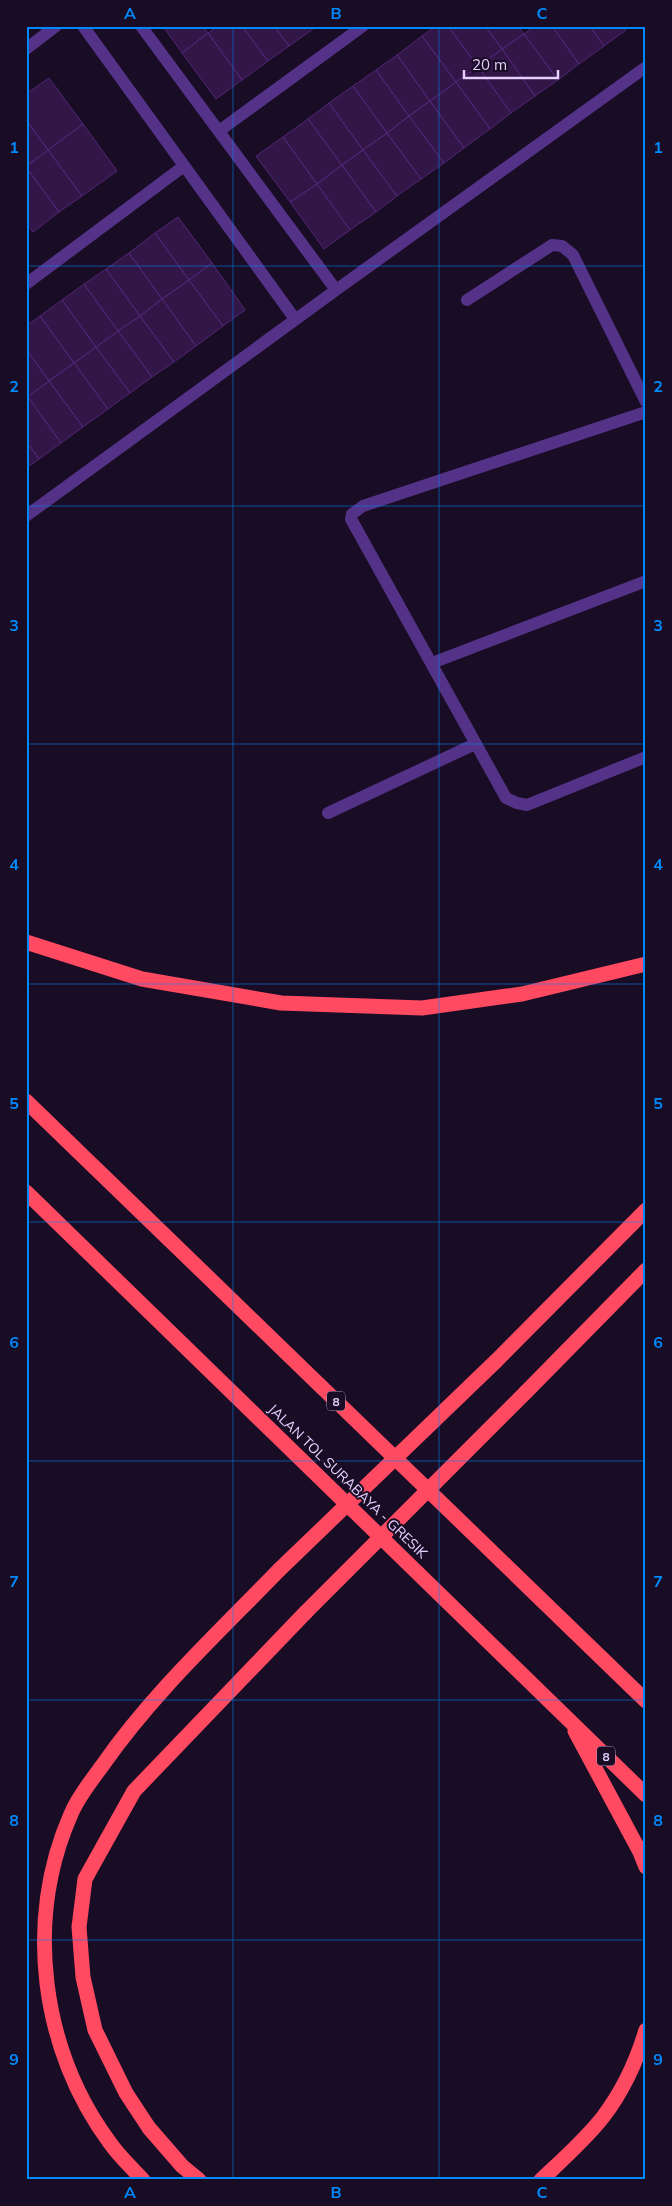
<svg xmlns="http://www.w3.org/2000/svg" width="672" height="2206" font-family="Mulish,sans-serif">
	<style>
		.building { fill: #311647; stroke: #522676 }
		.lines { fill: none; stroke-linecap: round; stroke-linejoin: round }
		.minor { stroke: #543288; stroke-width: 12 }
		.highway { stroke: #ff4a61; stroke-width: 15 }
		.highway-bridge { stroke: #ff4a61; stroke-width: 15 }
		.grid { fill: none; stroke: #0089fa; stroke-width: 1; stroke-opacity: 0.55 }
		.labels { text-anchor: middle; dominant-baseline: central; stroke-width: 4; stroke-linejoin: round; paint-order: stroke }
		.shield { fill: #190c25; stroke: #a894be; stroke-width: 1 }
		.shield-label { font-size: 12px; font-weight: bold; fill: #e6cfff }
		.street-label { font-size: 14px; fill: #e6cfff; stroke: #190c25 }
		.neatline { fill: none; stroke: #0089fa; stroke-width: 2 }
		.grid-label { font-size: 16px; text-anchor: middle; font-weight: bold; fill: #0089fa }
	</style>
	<rect width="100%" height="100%" fill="#190c25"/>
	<!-- building -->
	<path class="building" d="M163,26H203L208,33L182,53Z
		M218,26H242L268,61L242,80L208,33Z
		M242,26H274L289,46L268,61Z
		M274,26H310L313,29L289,46Z
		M436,26H448L478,67L456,82L422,36Z
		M448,26H485L502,49L478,67Z
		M485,26H518L524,34L502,49Z
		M534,26H552L579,64L558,80L524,34Z
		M552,26H590L604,46L579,64Z
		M590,26H623L626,30L604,46Z
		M208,33L242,80L216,99L182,53Z
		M524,34L558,80L535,96L502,49Z
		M422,36L456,82L430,101L397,55Z
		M502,49L535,96L511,113L478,67Z
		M397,55L430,101L409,116L376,70Z
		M478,67L511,113L490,129L456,82Z
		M376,70L409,116L387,133L353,86Z
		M49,78L83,124L48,150L26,120V94Z
		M456,82L490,129L464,148L430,101Z
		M353,86L387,133L363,150L329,103Z
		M430,101L464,148L444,163L409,116Z
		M329,103L363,150L342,165L308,119Z
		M409,116L444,163L421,179L387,133Z
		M308,119L342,165L317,184L283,137Z
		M26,120L48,150L26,166Z
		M83,124L117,171L82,196L48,150Z
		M387,133L421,179L397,196L363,150Z
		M283,137L317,184L290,202L256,156Z
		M48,150L82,196L59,212L26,167Z
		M363,150L397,196L376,212L342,165Z
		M342,165L376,212L350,230L317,184Z
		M26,167L59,212L33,232L26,223Z
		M317,184L350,230L324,249L290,202Z
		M178,217L212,263L189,280L155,233Z
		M155,233L189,280L162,299L129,253Z
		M129,253L162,299L140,316L106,269Z
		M212,263L245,310L223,326L189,280Z
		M106,269L140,316L118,331L84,284Z
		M189,280L223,326L196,346L162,299Z
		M84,284L118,331L96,347L62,300Z
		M162,299L196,346L174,362L140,316Z
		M62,300L96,347L74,363L40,316Z
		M40,316L74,363L49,381L26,349V326Z
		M140,316L174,362L152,377L118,331Z
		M118,331L152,377L130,393L96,347Z
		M96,347L130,393L108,409L74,363Z
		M26,349L49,381L28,397L26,395Z
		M74,363L108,409L83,427L49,381Z
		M49,381L83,427L61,443L28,397Z
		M28,397L61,443L39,459L26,441Z
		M26,441L39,459L26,468Z"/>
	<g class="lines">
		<!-- minor -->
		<path class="minor" d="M83,26L295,319
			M141,26L336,290
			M26,49L56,26
			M219,131L363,26
			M26,284L184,166
			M467,300L552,245L562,246L573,255L646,402
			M646,412L363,506L352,514L351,519L506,798L517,803L527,805L646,757
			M26,516L336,290L646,67
			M432,663L646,581
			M328,813L475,744"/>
		<!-- highway -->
		<path class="highway" d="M26,942L142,979L281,1003L422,1008L522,994L646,964
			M26,1101L646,1701
			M26,1192L646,1795
			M496,1361L646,1210
			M526,1392L646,1270
			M575,1731L640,1852L646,1867
			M143,2180C132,2168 119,2156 110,2143C41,2050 24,1920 71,1814C78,1797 91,1781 102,1766C152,1694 218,1633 279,1570
			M199,2180L182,2166L149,2128L126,2093L95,2030L83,1977L79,1927L85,1879L134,1791L306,1612
			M541,2180C562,2160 585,2140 603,2117C622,2092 637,2060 646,2030"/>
		<!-- highway-bridge -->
		<path class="highway-bridge" d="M279,1570L496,1361
			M306,1612L526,1392"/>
	</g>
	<!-- grid -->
	<path class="grid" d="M233,26V2180M439,26V2180M26,266H646M26,506H646M26,744H646M26,984H646M26,1222H646M26,1461H646M26,1700H646M26,1940H646"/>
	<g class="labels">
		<!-- shield labels -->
		<g class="shield">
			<rect x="327" y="1391.5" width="18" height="19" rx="4"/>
			<rect x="597" y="1746.5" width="18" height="19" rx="4"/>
		</g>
		<g class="shield-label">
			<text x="336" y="1401">8</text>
			<text x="606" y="1756">8</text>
		</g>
		<!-- street labels -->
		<g class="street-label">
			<text transform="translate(348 1481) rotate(44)">JALAN TOL SURABAYA - GRESIK</text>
		</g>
	</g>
	<!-- border -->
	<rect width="672" height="2206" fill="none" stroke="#190c25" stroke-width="55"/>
	<!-- scale -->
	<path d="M464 70v8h94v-8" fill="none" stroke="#e6cfff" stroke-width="2.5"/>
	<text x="472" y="70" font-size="15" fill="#e6cfff" stroke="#190c25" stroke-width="4" paint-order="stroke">20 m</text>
	<rect x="28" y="28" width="616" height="2150" class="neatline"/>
	<g class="grid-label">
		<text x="130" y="19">A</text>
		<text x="336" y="19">B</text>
		<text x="542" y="19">C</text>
		<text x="14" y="153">1</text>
		<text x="658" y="153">1</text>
		<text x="14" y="392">2</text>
		<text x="658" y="392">2</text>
		<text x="14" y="631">3</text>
		<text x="658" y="631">3</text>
		<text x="14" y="870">4</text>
		<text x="658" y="870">4</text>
		<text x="14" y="1109">5</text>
		<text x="658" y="1109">5</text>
		<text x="14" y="1348">6</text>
		<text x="658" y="1348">6</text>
		<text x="14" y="1587">7</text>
		<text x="658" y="1587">7</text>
		<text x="14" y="1826">8</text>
		<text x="658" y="1826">8</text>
		<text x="14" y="2065">9</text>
		<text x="658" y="2065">9</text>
		<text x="130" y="2198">A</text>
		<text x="336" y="2198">B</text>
		<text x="542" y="2198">C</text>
	</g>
</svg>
